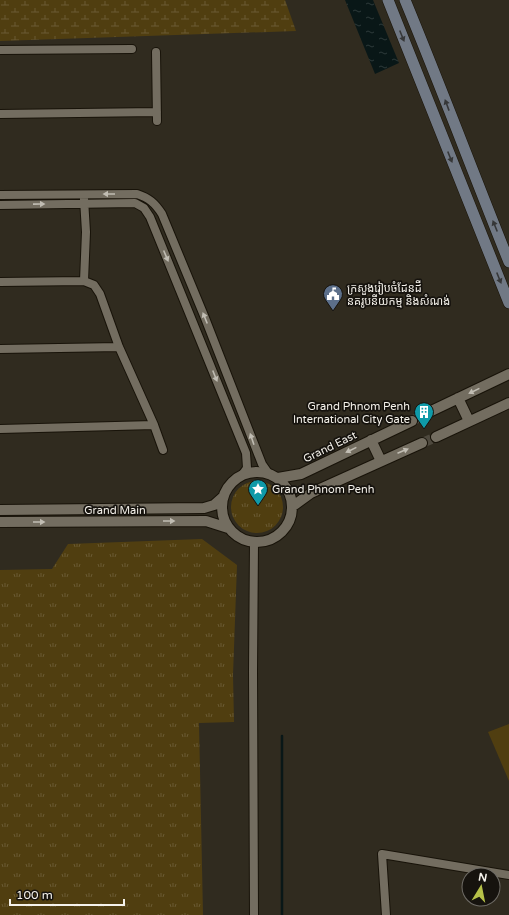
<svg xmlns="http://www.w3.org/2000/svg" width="509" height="915" font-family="'Varela Round','Noto Sans Khmer',sans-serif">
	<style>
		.grass { fill: url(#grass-tufts) }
		.wetland { fill: url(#wetland-marsh) }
		.green { fill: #503e10 }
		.water { fill: url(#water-ripples) }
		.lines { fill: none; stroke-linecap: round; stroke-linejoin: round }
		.stream { stroke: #091717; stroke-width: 2.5 }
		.tertiary-tunnel { stroke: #4e493e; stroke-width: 10; stroke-dasharray: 10 5; stroke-linecap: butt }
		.minor-casing { stroke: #181309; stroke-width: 10 }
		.tertiary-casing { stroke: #181309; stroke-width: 12 }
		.secondary-casing { stroke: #181309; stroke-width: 12 }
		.minor { stroke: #736d60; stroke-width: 8 }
		.tertiary { stroke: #736d60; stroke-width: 10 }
		.secondary { stroke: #717985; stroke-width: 11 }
		.oneway { fill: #363738 }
		.oneway2 { fill: #c1bdb3 }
		.labels { text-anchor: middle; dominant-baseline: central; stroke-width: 3.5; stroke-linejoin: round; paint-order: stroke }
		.poi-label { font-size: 11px; fill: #f5f2eb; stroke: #16130e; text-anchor: start }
		.street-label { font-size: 11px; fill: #f5f2eb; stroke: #16130e }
	</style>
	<defs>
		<pattern id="grass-tufts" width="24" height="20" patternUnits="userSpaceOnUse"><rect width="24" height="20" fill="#503e10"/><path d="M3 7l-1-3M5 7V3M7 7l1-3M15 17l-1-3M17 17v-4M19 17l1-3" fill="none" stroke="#6a5a33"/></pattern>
		<pattern id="wetland-marsh" width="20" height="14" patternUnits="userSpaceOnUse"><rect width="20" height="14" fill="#503e10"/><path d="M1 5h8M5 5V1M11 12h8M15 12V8" fill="none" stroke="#6a5a33"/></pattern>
		<pattern id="water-ripples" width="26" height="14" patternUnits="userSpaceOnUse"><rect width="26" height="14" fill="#091717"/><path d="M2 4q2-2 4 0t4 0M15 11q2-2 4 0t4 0" fill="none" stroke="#2d3939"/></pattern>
	</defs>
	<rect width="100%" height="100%" fill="#302b1f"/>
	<!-- grass -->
	<path class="grass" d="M231 507a26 26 0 1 1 52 0a26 26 0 1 1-52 0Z
		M202,539L237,565L233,675L234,722L199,723L203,915H0V570L52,569L68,544Z"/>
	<!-- wetland -->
	<path class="wetland" d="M0,0H285L296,31L0,41Z"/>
	<!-- green -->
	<path class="green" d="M509,724V781L488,732Z"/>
	<!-- water -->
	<path class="water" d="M345,0H373L399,63L375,74Z"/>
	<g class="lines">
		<!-- stream -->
		<path class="stream" d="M282,915V736"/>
		<!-- tertiary-tunnel -->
		<path class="tertiary-tunnel" d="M412,421L425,414
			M422,443L436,437"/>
		<defs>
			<path id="minor" d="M0,50L132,49
				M156,52L157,121
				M0,114L157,112
				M0,195L137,194C149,198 155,203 162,214L205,318L262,464L269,474
				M84,199L86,232L84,281
				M0,205L135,203L144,208L150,217L246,453L247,468L242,475
				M0,282L84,281L94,285L100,294L119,347L154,425L163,450
				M0,349L119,347
				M0,429L154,425
				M254,915L253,671L254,542
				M386,915L382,854L509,875"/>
			<path id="tertiary" d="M458,398L469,421
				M425,414L509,374
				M436,437L509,403
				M371,440L381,461
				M222 507a35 35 0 1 1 70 0a35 35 0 1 1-70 0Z
				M278,478L301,474L412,421
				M293,506L311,493L422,443
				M0,510L204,508L214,505L223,497
				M0,522L206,521L228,528"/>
			<path id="secondary" d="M388,0L509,303
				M405,0C441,87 474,175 509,262"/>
		</defs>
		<!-- minor casing -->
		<use href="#minor" class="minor-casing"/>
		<!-- tertiary casing -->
		<use href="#tertiary" class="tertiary-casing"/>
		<!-- secondary casing -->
		<use href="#secondary" class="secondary-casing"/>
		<!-- minor -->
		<use href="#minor" class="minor"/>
		<!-- tertiary -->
		<use href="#tertiary" class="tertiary"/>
		<!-- secondary -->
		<use href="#secondary" class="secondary"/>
	</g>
	<!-- one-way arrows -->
	<defs><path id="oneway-solid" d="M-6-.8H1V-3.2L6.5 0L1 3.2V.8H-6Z"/></defs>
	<g class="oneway">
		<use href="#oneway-solid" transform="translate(402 36) rotate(68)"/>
		<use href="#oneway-solid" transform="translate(447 105) rotate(-110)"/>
		<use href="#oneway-solid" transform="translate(450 157) rotate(68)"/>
		<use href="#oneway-solid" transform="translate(495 226) rotate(-112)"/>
		<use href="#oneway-solid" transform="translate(499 278) rotate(68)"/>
	</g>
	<g class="oneway2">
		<use href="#oneway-solid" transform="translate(109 194) rotate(180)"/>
		<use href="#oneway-solid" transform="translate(39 204) rotate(-1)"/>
		<use href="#oneway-solid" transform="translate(166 256) rotate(67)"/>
		<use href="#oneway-solid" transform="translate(205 318) rotate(-112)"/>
		<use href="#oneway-solid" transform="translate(215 376) rotate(68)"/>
		<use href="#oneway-solid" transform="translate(474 391) rotate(154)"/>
		<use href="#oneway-solid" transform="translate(252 439) rotate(-109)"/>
		<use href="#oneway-solid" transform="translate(351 450) rotate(154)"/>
		<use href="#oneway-solid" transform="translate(403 451) rotate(-23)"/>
		<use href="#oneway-solid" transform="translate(169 521)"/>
		<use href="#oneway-solid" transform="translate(39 522)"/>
	</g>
	<!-- icons -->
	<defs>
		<symbol id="civic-pin" viewBox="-11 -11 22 30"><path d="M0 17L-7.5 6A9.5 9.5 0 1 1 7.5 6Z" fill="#5c6f8a" stroke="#16130e"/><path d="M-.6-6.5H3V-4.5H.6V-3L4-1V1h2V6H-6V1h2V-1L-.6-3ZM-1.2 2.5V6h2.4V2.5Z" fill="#fff"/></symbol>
		<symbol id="building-pin" viewBox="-11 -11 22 30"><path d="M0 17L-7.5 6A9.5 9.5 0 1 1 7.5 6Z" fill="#0f9aa8" stroke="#16130e"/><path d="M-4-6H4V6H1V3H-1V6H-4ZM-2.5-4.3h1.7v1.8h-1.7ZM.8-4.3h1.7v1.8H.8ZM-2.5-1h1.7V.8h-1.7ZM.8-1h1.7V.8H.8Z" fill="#fff"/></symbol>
		<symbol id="sight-pin" viewBox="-11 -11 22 30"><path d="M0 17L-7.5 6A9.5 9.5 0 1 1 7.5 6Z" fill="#0f9aa8" stroke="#16130e"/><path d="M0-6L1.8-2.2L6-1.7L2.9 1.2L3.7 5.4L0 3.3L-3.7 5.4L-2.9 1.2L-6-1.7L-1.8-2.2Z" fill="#fff"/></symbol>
	</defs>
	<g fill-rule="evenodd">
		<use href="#civic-pin" x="322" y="283" width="22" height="30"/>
		<use href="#building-pin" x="413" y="401" width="22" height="30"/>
		<use href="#sight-pin" x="247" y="478" width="22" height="30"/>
	</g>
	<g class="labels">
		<!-- poi labels -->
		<g class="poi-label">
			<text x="347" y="288">ក្រសួងរៀបចំដែនដី<tspan x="347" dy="13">នគរូបនីយកម្ម និងសំណង់</tspan></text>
			<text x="410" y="406" text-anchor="end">Grand Phnom Penh<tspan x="410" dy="13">International City Gate</tspan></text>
			<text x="272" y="489">Grand Phnom Penh</text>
		</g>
		<!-- street labels -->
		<g class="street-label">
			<text transform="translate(330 447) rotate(-26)">Grand East</text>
			<text x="115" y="510">Grand Main</text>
		</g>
	</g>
	<!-- north arrow -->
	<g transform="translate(481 887) rotate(10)"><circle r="19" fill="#16130e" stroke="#6f6c66"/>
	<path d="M0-3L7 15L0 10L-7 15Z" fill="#b6c148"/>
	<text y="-6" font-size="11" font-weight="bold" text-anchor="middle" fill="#f5f2eb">N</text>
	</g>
	<!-- scale -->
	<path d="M10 899v6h114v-6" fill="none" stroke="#f5f2eb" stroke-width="2"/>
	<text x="16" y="899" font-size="12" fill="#f5f2eb" stroke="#16130e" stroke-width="3" paint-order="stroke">100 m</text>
</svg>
